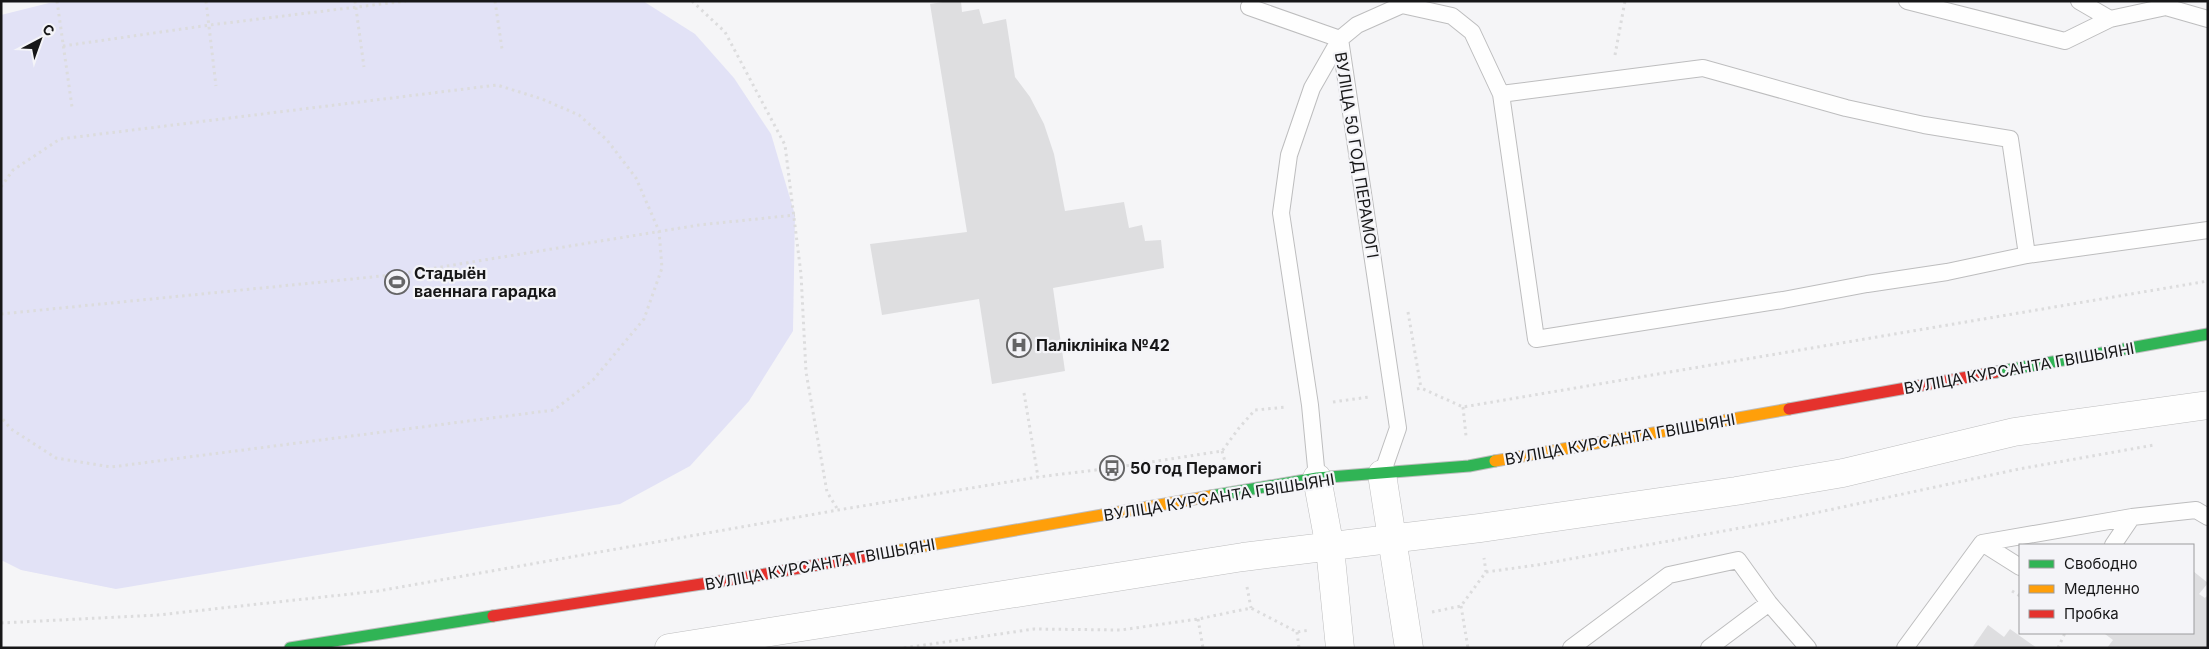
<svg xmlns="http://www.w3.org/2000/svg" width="2209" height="649" font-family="Inter,sans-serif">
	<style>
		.green { fill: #e2e2f6 }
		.building { fill: #dedee0 }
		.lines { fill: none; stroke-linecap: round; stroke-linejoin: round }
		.lane-casing { stroke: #bdbdbe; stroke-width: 18 }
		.street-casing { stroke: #bdbdbe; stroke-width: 29 }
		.fast-casing { stroke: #bdbdbe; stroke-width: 13 }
		.slow-casing { stroke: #bdbdbe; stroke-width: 13 }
		.jam-casing { stroke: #bdbdbe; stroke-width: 13 }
		.path { stroke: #dcdcdd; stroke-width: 3; stroke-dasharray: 2.5 4; stroke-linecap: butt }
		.lane { stroke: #fefefe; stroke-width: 16 }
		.street { stroke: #fefefe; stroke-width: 28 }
		.fast { stroke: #30b455; stroke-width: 11 }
		.slow { stroke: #ff9f0a; stroke-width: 11 }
		.jam { stroke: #e5322d; stroke-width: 11 }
		.labels { text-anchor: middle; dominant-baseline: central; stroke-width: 4.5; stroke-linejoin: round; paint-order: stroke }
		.street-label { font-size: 16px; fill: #171718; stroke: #f4f4f8 }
		.poi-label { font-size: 16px; font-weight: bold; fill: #171718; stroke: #f4f4f8; text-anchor: start }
	</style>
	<rect width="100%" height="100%" fill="#f5f5f7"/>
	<!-- green -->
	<path class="green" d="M70,1H643L695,34L734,78L771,134L795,215L793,331L749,401L690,466L620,504L116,589L21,570L1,560V15L49,3Z"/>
	<!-- building -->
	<path class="building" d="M949,1H961L962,12L979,9L983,24L1006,19L1015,77L1030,97L1044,124L1054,154L1065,211L1124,202L1129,228L1142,225L1145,241L1161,240L1164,268L1053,288L1065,371L992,384L979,299L882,315L870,244L967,232L930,4Z
		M2193,571L2208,583L2199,594L2208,600V648H2107L2113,640L2105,634L2107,633H2193Z
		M1988,625L2004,637L2010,629L2037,648H1972Z"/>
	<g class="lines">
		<defs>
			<path id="lane" d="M1907,1L2065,41L2110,19L2166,7L2168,1
				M2079,1L2110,19
				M1249,7L1340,39
				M2166,7L2208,19
				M1340,39L1398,428L1382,474
				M2027,255L2010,139L1924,125L1846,108L1703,68L1501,94L1536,339L1783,300L1867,284L1947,272L2027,255L2208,230
				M1317,478L1310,405L1281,213L1289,155L1312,88L1340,39L1357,25L1402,5L1452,16L1472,32L1501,94
				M1982,543L2020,567
				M2113,545L2132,517
				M1571,648L1669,575L1738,560L1769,603L1808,648
				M1709,648L1769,603
				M1905,648L1982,543L2132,517L2196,510L2208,517"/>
			<path id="street" d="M1382,474L1409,648
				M1317,478L1330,548L1340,648
				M669,648L1243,557L1480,528L1736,491L1843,473L2014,432L2208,405"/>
			<path id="fast" d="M1996,372L2208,334
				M1211,496L1317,478L1469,466L1495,461
				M290,648L493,616"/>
			<path id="slow" d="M1495,461L1789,409
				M890,552L1211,496"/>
			<path id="jam" d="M1789,409L1996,372
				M493,616L760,575L890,552"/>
		</defs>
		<!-- lane casing -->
		<use href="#lane" class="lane-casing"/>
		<!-- street casing -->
		<use href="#street" class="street-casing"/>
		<!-- fast casing -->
		<use href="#fast" class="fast-casing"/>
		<!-- slow casing -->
		<use href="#slow" class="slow-casing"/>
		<!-- jam casing -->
		<use href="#jam" class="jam-casing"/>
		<!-- path -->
		<path class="path" d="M57,1L72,107
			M206,1L216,86
			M355,1L364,67
			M495,1L502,49
			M692,1L725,32L785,145L801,274L806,372L827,492L838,510
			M63,46L210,25L406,1
			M1615,55L1625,1
			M1,187L13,170L60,139L497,85L542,99L579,115L607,140L636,178L659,231L662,268L644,319L593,380L554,410L111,467L56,458L11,429L1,417
			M1408,312L1421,388
			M1,314L392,275L699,225L795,215
			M1417,389L1421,388L1463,407L2208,281
			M1024,393L1038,477
			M1333,402L1369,397
			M1463,407L1466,436
			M1222,451L1226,465
			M1112,468L1115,482
			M1486,572L1537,565L1773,522L2019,469L2154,445
			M1247,587L1251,608
			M2012,591L2020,596
			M2206,599L2208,597
			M1461,606L1468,648
			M1432,612L1461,606L1486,572L1484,558
			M1198,619L1203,648
			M1,623L158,615L378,591L838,510L1038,477L1112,468L1222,451L1239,428L1255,410L1287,407
			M1297,632L1299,648
			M904,648L1034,629L1121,630L1198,619L1251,608L1297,632L1310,630
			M2058,648L2065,633"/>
		<!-- lane -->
		<use href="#lane" class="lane"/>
		<!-- street -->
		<use href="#street" class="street"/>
		<!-- fast -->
		<use href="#fast" class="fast"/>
		<!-- slow -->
		<use href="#slow" class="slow"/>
		<!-- jam -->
		<use href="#jam" class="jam"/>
	</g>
	<!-- icons -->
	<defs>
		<symbol id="stadium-ring" viewBox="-11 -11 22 22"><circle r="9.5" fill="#f4f4f8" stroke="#656566" stroke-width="1.5"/><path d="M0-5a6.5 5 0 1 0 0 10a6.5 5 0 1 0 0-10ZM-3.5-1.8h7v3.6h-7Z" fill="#656566"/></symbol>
		<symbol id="hospital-ring" viewBox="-11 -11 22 22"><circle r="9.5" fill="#f4f4f8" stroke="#656566" stroke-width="1.5"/><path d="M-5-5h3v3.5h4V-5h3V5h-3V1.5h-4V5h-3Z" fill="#656566"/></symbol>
		<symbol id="bus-ring" viewBox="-11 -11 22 22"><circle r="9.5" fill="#f4f4f8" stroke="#656566" stroke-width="1.5"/><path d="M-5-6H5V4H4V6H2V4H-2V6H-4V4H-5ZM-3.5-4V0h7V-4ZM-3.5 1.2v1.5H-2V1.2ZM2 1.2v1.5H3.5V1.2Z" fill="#656566"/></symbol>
	</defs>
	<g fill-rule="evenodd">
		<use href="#stadium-ring" x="383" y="268" width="28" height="28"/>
		<use href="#hospital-ring" x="1005" y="331" width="28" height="28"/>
		<use href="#bus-ring" x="1098" y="454" width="28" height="28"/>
	</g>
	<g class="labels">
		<!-- street labels -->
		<g class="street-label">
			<text transform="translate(1357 155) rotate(81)">ВУЛІЦА 50 ГОД ПЕРАМОГІ</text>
			<text transform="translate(2019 368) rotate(-10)">ВУЛІЦА КУРСАНТА ГВІШЫЯНІ</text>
			<text transform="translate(1620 439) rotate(-10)">ВУЛІЦА КУРСАНТА ГВІШЫЯНІ</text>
			<text transform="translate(1219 497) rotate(-9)">ВУЛІЦА КУРСАНТА ГВІШЫЯНІ</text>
			<text transform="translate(820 564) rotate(-10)">ВУЛІЦА КУРСАНТА ГВІШЫЯНІ</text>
		</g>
		<!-- poi labels -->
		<g class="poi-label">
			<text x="414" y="273">Стадыён<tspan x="414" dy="18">ваеннага гарадка</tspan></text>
			<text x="1036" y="345">Паліклініка №42</text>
			<text x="1130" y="468">50 год Перамогі</text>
		</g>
	</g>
	<!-- border -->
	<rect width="2209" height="649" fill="none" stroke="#171718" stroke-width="5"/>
	<!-- legend -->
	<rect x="2019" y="544" width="175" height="90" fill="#f4f4f8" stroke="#9c9c9e"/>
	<rect x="2029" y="560" width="25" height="8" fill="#30b455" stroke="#9c9c9e"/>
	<text x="2064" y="569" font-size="15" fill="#171718">Свободно</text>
	<rect x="2029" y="585" width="25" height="8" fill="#ff9f0a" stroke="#9c9c9e"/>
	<text x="2064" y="594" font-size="15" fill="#171718">Медленно</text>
	<rect x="2029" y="610" width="25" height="8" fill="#e5322d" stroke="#9c9c9e"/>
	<text x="2064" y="619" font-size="15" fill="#171718">Пробка</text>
	<!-- north arrow -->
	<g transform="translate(40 40) rotate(41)" stroke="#f4f4f8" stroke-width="4" paint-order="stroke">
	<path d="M0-4L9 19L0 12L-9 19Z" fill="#171718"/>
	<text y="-8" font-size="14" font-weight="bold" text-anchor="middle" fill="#171718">С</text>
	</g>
</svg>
